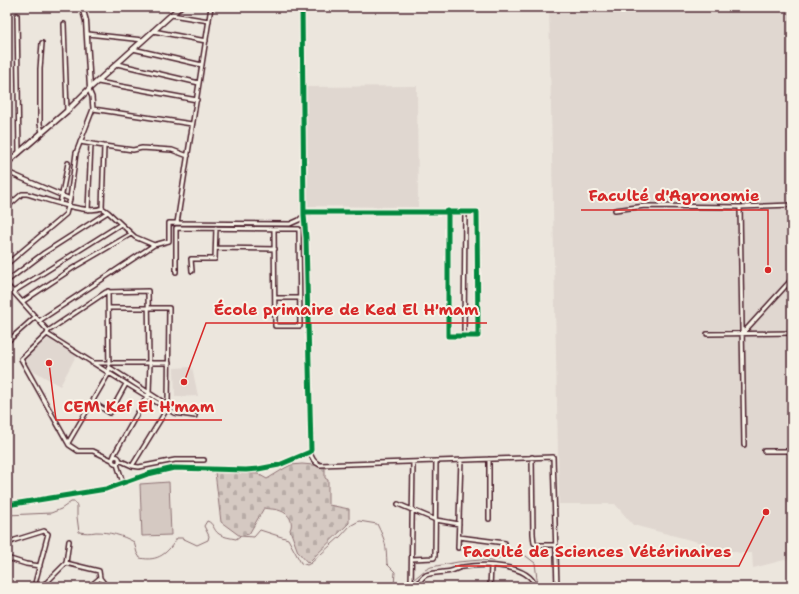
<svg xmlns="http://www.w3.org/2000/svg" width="799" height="594" font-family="'Shantell Sans',sans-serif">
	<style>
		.built { fill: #e0d7d0 }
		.cemetery { fill: url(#cemetery-stones); stroke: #907476 }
		.park { fill: #d5c9c2; stroke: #907476 }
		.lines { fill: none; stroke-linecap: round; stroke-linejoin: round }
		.stream { stroke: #896c6f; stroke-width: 1 }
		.minor-casing { stroke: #4a1f2b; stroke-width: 6 }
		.tertiary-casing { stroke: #4a1f2b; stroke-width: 7 }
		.minor { stroke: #f7f3e8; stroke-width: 3 }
		.tertiary { stroke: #f7f3e8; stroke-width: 4 }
		.cycleway-casing { stroke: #f7f3e8; stroke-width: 8 }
		.cycleway { stroke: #00873e; stroke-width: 5 }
		.leader { fill: none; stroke: #d62828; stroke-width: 1.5 }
		.callout-dot { fill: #d62828; stroke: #f7f3e8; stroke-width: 1.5 }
		.callout-label { font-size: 16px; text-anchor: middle; font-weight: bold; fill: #d62828; stroke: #f7f3e8; stroke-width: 4; stroke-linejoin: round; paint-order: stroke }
	</style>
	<defs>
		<pattern id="cemetery-stones" width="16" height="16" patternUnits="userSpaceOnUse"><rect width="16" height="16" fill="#d5c9c2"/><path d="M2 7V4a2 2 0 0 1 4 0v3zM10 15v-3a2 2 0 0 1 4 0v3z" fill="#b8aca7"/></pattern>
	</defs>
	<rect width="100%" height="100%" fill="#ece6dd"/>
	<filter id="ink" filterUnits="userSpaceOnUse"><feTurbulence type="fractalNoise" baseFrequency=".025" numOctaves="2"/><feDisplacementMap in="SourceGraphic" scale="8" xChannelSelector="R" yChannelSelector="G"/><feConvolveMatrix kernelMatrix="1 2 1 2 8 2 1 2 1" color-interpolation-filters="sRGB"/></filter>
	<g filter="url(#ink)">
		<!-- built -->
		<path class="built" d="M549,7H792V558L753,568L752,553H740L633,525L615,504H559Z
			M417,86L418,207L308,206L306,87Z
			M48,339L76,356L60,386L29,368L24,358Z
			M192,367L198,396L175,397L174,368Z"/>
		<!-- cemetery -->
		<path class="cemetery" d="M302,464L325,466V478L328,480V504L329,505L349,509V523L308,563L298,552L290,530C294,522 289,514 281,511C277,509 269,509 264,508L249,534L240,536L221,522L215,472L258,474L267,479L285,468L291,465Z"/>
		<!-- park -->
		<path class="park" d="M169,482L171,535L142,536L140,484Z"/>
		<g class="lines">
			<!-- stream -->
			<path class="stream" d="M7,515L51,513L61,509L71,502H75L77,506V517L79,532C85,533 90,533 96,532C109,532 122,535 134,542L137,553L140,558C158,562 168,553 177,538H182L197,545L208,540L209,536L204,526L207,521C214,523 213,530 219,534C223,537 231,538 236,539L240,536L254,537L260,530L288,539L301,563L307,565L311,563L341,536L350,526L359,521L377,524C386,542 386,544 387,564L395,572L394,586L396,587
				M412,583L413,580L425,570L431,567L458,562L481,560L493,561L514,550L522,553L535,563L538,587
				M401,587L409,584
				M603,587L612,583L617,585L618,587"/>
			<defs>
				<path id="minor" d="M17,15L19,153
					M172,15L209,21
					M64,24L67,111
					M153,31L206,41
					M88,34L143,40
					M133,49L202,65
					M117,64L199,83
					M98,82L197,100
					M93,109L192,124
					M42,132L40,124V69L42,43
					M80,142L104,146L133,150L142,148L172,150L188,156
					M104,146L102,208L108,212L135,237L154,245
					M7,172L70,199
					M60,204L68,163
					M7,207L22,194H27C43,198 87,215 102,208
					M740,207L744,445
					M88,210L91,144
					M615,210L645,206L740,207L792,205
					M305,212H477L478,336H448V211
					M177,223L211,7
					M216,248L275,249
					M7,264L66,214L70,199L76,153L93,109L92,97L89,90
					M192,271L191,259H215L216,228
					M176,272V228C217,228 258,229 299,229L300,326H275L274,229
					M7,281L44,253L108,212
					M7,285L48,331L47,334L109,373L68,443
					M108,291L109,373L174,413L195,416
					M13,292L121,224
					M275,298H300
					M22,302L73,268L131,234
					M109,308H169L168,405L167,409L132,466
					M39,321L154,245L169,241V223L290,224L299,220L304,215
					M48,331L106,292L148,291L149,362
					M47,334L21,359L69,445L78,451H93L112,460
					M707,334L792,333
					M742,334L792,279
					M464,336L465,211
					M7,342L35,317
					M92,363H169
					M109,367L174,409L196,412
					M92,402L110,413L126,384
					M764,451H792
					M310,452C312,459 314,462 320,465C398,463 475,459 553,457L557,587
					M112.5 460a3.5 3.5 0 1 1 7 0a3.5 3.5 0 1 1-7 0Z
					M532,457L533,534L534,543L537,545H555
					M113,458L115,453L149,393L150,362
					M119,460L132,466L139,467L175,460H204
					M117,464L123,483
					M398,504L436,520L459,524
					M7,505L106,489L148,474L174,468L246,470L258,469L279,465L310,452L311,450L306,238L304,215L302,7
					M489,519V459
					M459,537L505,543
					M7,544L15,540L44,531L48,534L34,587
					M458,548L461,460
					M7,558L26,564L40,566
					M412,559L434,558L435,556L436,461
					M66,563L99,571L100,578L107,587
					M38,587L47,582L66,563L69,541
					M89,587L100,578
					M411,587L413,463
					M417,587C419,582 421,578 426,575C434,572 443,573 451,571C455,570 459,567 463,567C484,564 528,563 536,587
					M490,587L491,566"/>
				<path id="tertiary" d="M90,88L180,7
					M7,163L67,111L90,88L86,21L82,7"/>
			</defs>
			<!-- minor casing -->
			<use href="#minor" class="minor-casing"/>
			<!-- tertiary casing -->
			<use href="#tertiary" class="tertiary-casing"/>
			<!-- minor -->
			<use href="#minor" class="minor"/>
			<!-- tertiary -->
			<use href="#tertiary" class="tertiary"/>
			<defs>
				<path id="cycleway" d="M305,212H477L478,336H448V211
					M7,505L106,489L148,474L174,468L246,470L258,469L279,465L310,452L311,450L306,238L304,215L302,7"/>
			</defs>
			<!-- cycleway casing -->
			<use href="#cycleway" class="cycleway-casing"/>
			<!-- cycleway -->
			<use href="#cycleway" class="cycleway"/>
		</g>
	</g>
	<!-- callouts -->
	<path class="leader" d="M768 270L768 210H581M184 382L206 323H487M49 363L56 420H222M766 512L739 566H455"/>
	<g class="callout-dot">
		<circle cx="768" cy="270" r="4"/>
		<circle cx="184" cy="382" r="4"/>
		<circle cx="49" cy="363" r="4"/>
		<circle cx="766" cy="512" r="4"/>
	</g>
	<g class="callout-label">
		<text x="674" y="201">Faculté d'Agronomie</text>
		<text x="346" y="315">École primaire de Ked El H'mam</text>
		<text x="139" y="412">CEM Kef El H'mam</text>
		<text x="597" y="557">Faculté de Sciences Vétérinaires</text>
	</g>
	<!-- margin -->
	<rect width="799" height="594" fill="none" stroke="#f7f3e8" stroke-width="24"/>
	<rect x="12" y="12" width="775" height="570" fill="none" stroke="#4a1f2b" stroke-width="1.5" filter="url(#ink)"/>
</svg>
